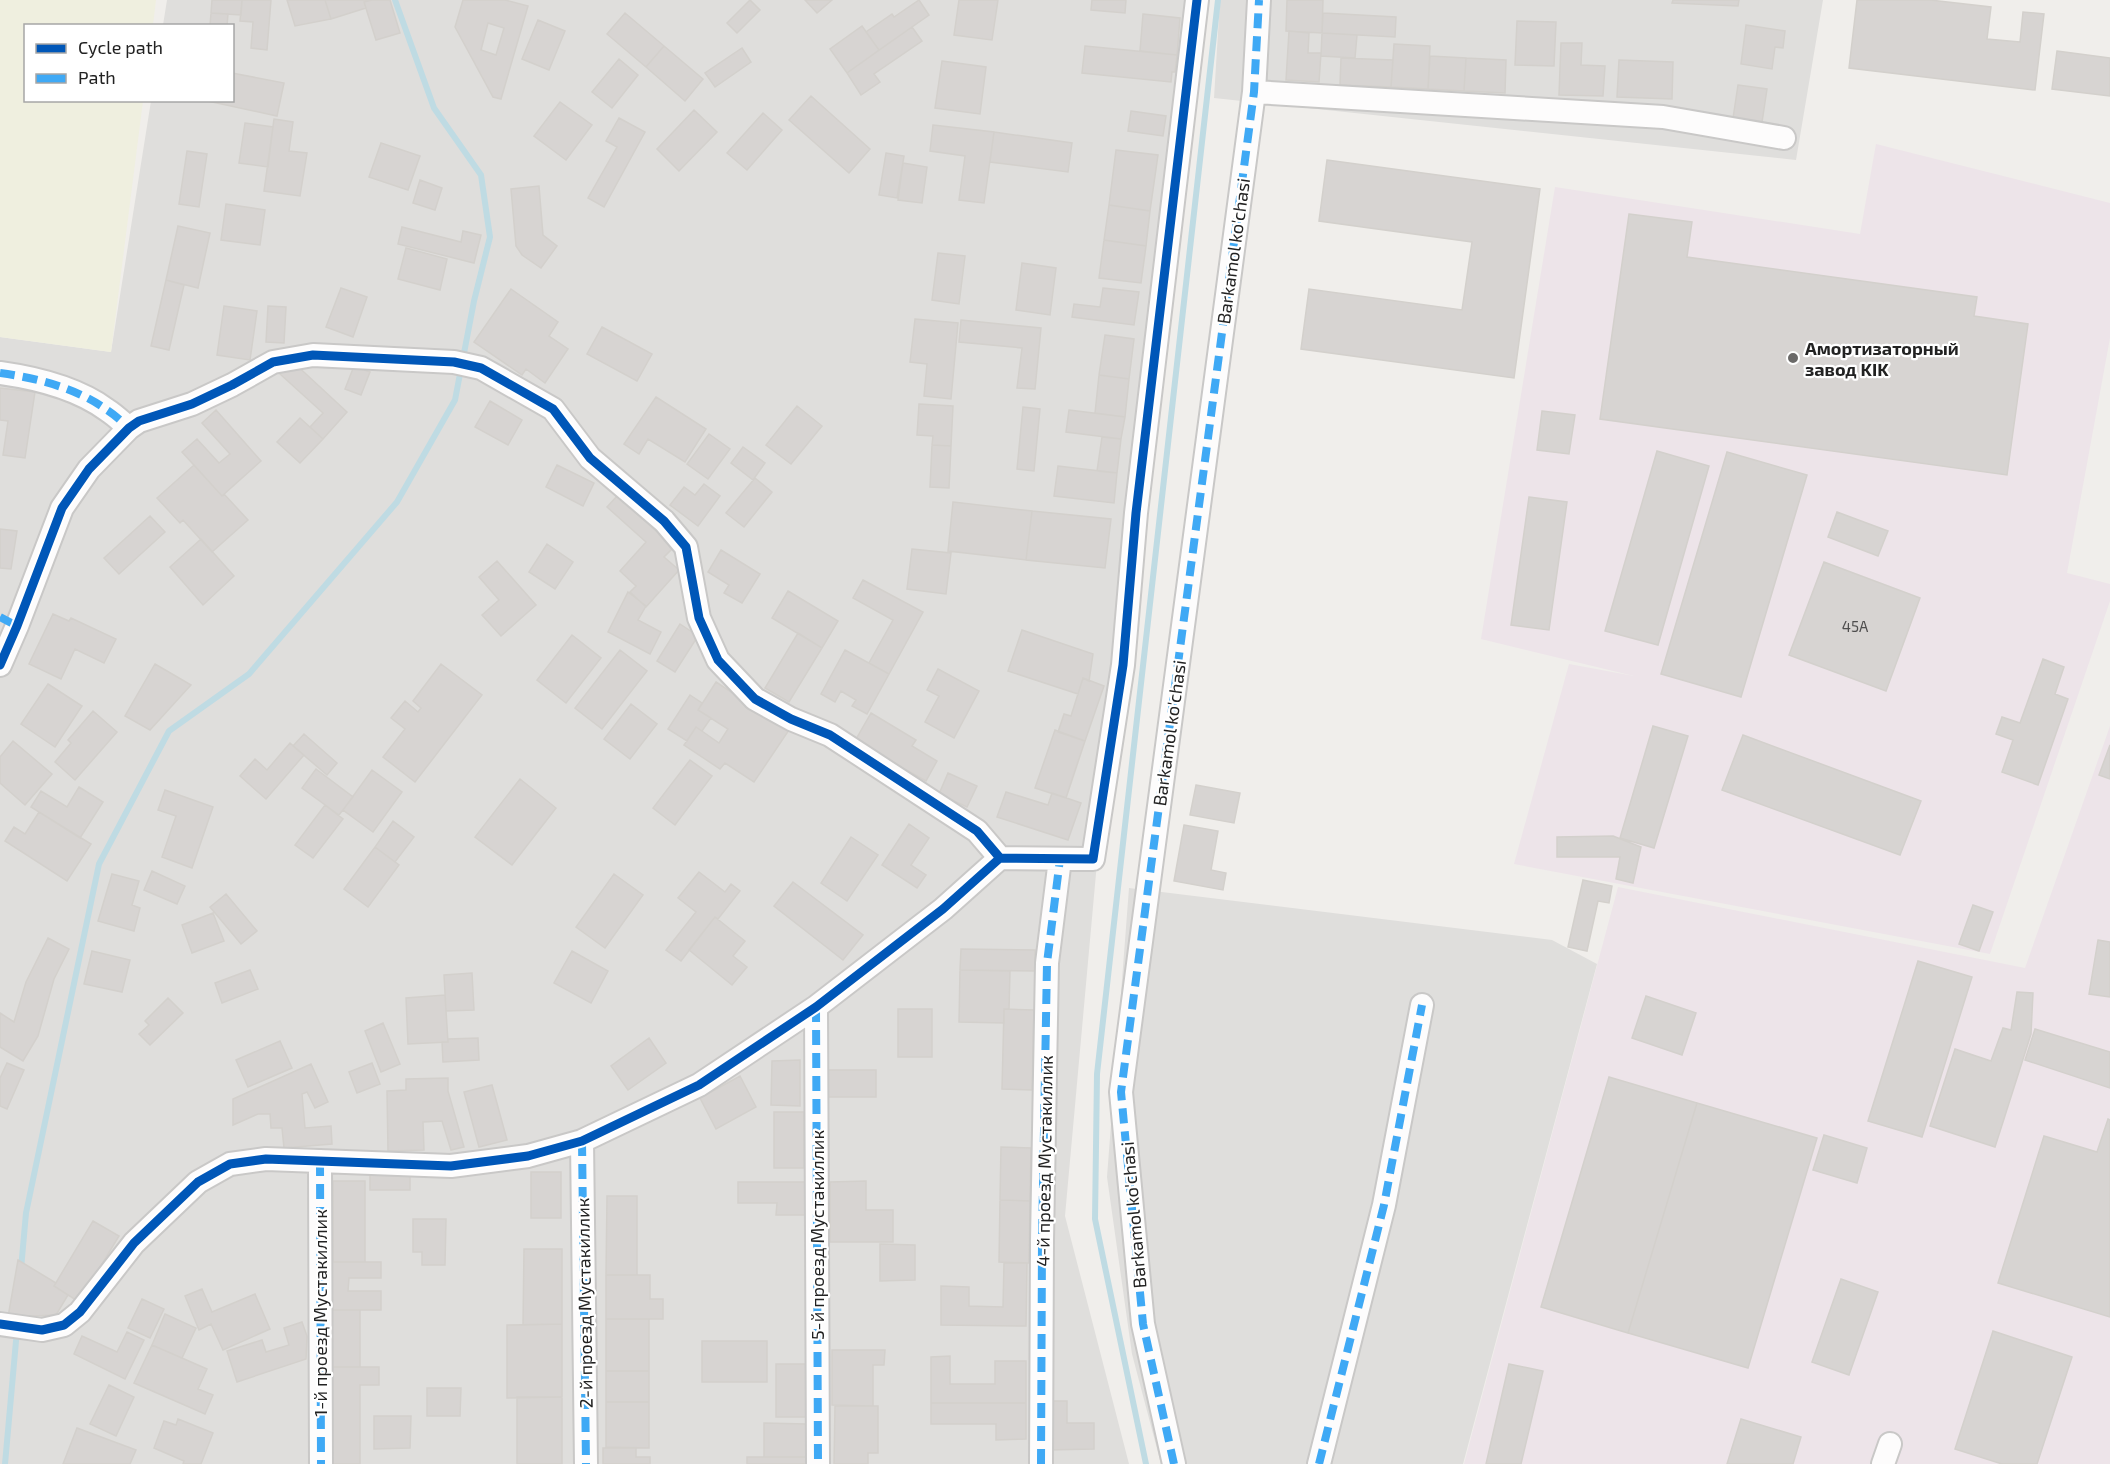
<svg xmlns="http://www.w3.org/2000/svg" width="2110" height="1464" font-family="'Exo 2',sans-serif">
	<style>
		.residential { fill: #dfdedc }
		.industrial { fill: #ede4e9 }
		.farmland { fill: #efefdf }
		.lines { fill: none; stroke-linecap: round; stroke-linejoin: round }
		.stream { stroke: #bfdbe3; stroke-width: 6 }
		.building { fill: #d7d4d2; stroke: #d3d0cc; stroke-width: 1.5; fill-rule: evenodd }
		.minor-casing { stroke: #c9c8c7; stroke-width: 26 }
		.minor { stroke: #fdfcfc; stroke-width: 22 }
		.quiet { stroke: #3fa9f5; stroke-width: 8; stroke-dasharray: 15 8; stroke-linecap: butt }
		.cycleway-casing { stroke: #fff; stroke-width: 13 }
		.cycleway { stroke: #0057b8; stroke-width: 9 }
		.poi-dot { fill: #6a6968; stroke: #fff; stroke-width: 2 }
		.labels { text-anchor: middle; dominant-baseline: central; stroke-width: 4.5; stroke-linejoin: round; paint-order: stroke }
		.number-label { font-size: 15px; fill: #4f4e4e }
		.street-label { font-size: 18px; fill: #222; stroke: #fff }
		.poi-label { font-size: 18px; font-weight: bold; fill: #222; stroke: #fff; text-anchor: start }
	</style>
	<rect width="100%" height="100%" fill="#f0eeeb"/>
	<!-- residential -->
	<path class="residential" d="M167,0H1187L1186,31L1141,377L1065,1216L1129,1464H0V337L111,352L151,101L232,100V26L163,25Z
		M1220,0H1823L1796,160L1214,98Z
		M1129,888L1552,940L1597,964L1463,1464H1161L1132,1354L1107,1177Z"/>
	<!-- industrial -->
	<path class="industrial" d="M1876,144L2110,203V338L2067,573L2110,584V601L1990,954L1514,864L1569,664L1634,676L1481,639L1555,187L1860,234Z
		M2110,726V1464H1464L1618,887L2025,968Z"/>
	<!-- farmland -->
	<path class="farmland" d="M0,0H156L153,25L26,26V100L143,101L111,352L0,337Z"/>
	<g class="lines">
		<!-- stream -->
		<path class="stream" d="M21,1269L26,1213L99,864L169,731L249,674L397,502L455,400L474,301L490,237L481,175L434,108L395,0
			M5,1464L17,1330
			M1146,1464L1095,1219L1097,1074L1218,0"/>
	</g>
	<!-- building -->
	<path class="building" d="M212,0H242L241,15L211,13Z
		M242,0H271L267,50L251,48L253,22L240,21Z
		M287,0H325L331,19L295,26Z
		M325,0H372L364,2L366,8L331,19Z
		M372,0H390L400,33L376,40L364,2Z
		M463,0H505L528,6L501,99L493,97L455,27ZM488,23L504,28L496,55L481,50Z
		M750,0L760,10L737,33L727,23Z
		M805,0H832L817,13Z
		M919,0L929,15L879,50L866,32L892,14L894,17Z
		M959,0H998L992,40L954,35Z
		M1092,0H1126L1125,13L1091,10Z
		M1287,0H1323L1322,33L1286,31Z
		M1673,0H1739L1738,6L1672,3Z
		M1857,0H1930L1991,7L1987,39L2020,42L2023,12L2044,14L2035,90L1849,68Z
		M211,13L228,14L227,26H210Z
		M625,13L664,46L646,67L607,34Z
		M1323,13L1396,17L1395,37L1322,33Z
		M1143,14L1180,18L1177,55L1140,51Z
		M538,20L565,31L549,70L522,59Z
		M1517,21L1556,22L1554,66L1515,65Z
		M1746,25L1785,31L1783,48L1775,47L1772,69L1741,64Z
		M862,26L879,50L847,73L830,49Z
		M912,27L922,41L874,74L880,82L861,95L847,73Z
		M1289,31L1309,33L1308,53H1321L1319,82L1286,80Z
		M1322,33L1357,35L1355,58L1321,56Z
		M1561,43H1582L1581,65L1605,66L1603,96L1559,95Z
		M1394,44L1430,46L1428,89L1391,87Z
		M664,46L703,79L685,101L646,67Z
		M1085,46L1177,55L1175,72H1172L1171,82L1082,73Z
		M742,48L751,62L715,87L705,73Z
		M2057,51L2110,58V96L2052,89Z
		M1430,56L1466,58L1464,91L1428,89Z
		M1341,58L1393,60L1391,87L1340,85Z
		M1466,58L1506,60L1505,93L1464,91Z
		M619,59L638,75L612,108L592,92Z
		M1619,60L1673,62L1672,99L1617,97Z
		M942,61L986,67L980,114L935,108Z
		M232,73L284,83L277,116L203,100H232Z
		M1738,85L1767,89L1761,129L1732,125Z
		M811,96L870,149L849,173L789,120Z
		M560,102L592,125L566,160L534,136Z
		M694,110L717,132L679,171L657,149Z
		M1131,111L1166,116L1163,136L1128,131Z
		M763,113L782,130L747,170L727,153Z
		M619,118L645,132L604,207L588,198L617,147L606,141Z
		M274,119L293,122L289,151L307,153L300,196L264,191Z
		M245,123L273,127L268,167L239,163Z
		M933,125L994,132L984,203L959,200L965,156L930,151Z
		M994,132L1072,143L1068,172L990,162Z
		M381,143L420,156L408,190L369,177Z
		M1116,150L1158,155L1150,211L1109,205Z
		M187,151L207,154L199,207L179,204Z
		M886,153L904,156L897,198L879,195Z
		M1327,160L1540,189L1514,378L1301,349L1309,289L1462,310L1472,242L1319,221Z
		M903,163L927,167L922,203L898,200Z
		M420,180L442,188L435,210L413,203Z
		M539,186L543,235L557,246L541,268L522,255L516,246L511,189Z
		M226,204L265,210L260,245L221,240Z
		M1109,205L1150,211L1146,246L1104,240Z
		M1629,214L1692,222L1687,257L1977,297L1974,316L2028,324L2007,475L1600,419Z
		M178,226L210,233L198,288L166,280Z
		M402,227L461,242L463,231L481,235L474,263L398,244Z
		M1104,240L1146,246L1141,283L1099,278Z
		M406,248L447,259L440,290L398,279Z
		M938,253L965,256L959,304L932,300Z
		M1022,263L1056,268L1050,315L1016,310Z
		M166,280L184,285L169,350L151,346Z
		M341,288L367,297L353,337L326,327Z
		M1103,288L1139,292L1134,325L1072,317L1074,304L1100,307Z
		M511,289L558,322L549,336L568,349L545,383L526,369L522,375L474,342Z
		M224,306L257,311L250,360L217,355Z
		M268,306L286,307L284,343L266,342Z
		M915,319L958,323L951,399L924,396L927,364L910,362Z
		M961,320L1041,328L1035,389L1017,388L1022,348L959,342Z
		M602,327L652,354L637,381L587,354Z
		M1105,335L1134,339L1129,379L1099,375Z
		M292,361L347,412L323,439L310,427L323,413L280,374Z
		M354,366L370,372L361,395L345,389Z
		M1099,375L1129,379L1125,417L1095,413Z
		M0,388L35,392L25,458L3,455L8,421L0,420Z
		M656,397L706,429L685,462L648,439L639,454L624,444Z
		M490,401L522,420L508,445L475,427Z
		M919,404L953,406L951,446L932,445L933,436L917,435Z
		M797,406L822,426L791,464L766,445Z
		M1023,407L1040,409L1034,471L1017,469Z
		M216,410L261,461L222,496L182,452L197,439L219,463L230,454L202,423Z
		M1069,410L1125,417L1121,439L1066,432Z
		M1542,411L1575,415L1569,454L1537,450Z
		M300,418L323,439L300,463L277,442Z
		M709,434L730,449L708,479L687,464Z
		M1102,437L1121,439L1117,473L1097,471Z
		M932,445L951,446L949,488L930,487Z
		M743,447L765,463L753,480L731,463Z
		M1657,451L1709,466L1658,645L1605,631Z
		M1727,452L1807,475L1741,697L1661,674Z
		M194,465L222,496L225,495L248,520L212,552L183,520L180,523L157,498Z
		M557,465L594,483L583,506L546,487Z
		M1058,466L1117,473L1114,503L1054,496Z
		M755,478L772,492L744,527L726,513Z
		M704,484L720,496L698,526L670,505L684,487L695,495Z
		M617,496L674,547L664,557L679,570L646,607L630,592L636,586L620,571L646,542L607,507Z
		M1529,497L1567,502L1549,630L1511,625Z
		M953,502L1032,511L1026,560L948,551Z
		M1032,511L1111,519L1105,568L1026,560Z
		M1837,512L1888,531L1878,556L1828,537Z
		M150,516L165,532L119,574L104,558Z
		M0,529L17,531L11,569L0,568Z
		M201,539L234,576L203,605L170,567Z
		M547,544L573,562L555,589L529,572Z
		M912,549L951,553L946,594L907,589Z
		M721,550L760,574L742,603L724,593L729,585L708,572Z
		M497,561L536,605L501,636L482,615L499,600L479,577Z
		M1824,562L1920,598L1886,691L1789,655Z
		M863,580L923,612L889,674L869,663L893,620L853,598Z
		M788,591L838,621L822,648L772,618Z
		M628,592L646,606L638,620L661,632L650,654L608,632Z
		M53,614L69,621L71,618L116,639L104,663L75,649L61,679L29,664Z
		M680,624L698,636L675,672L657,661Z
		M1022,630L1093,654L1089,681L1083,678L1078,694L1008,671Z
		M798,633L822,648L789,702L765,688Z
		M572,635L601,658L566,703L537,680Z
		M620,650L647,671L602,729L575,708Z
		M845,650L889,674L867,714L852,706L856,700L841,691L835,702L821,694Z
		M2043,659L2064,667L2055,694L2068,699L2038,785L2002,772L2013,740L1996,734L2002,717L2020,723Z
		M155,664L191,685L150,730L125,716Z
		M441,664L482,695L415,782L383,757L405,729L391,718L405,701L418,712L421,708L413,701Z
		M938,669L979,691L954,738L925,722L939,696L927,690Z
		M1083,678L1104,686L1085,741L1058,732L1064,714L1071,716Z
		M716,682L789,730L754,782L725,763L720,769L684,745L696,727L719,743L728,729L698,710Z
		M48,684L82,706L55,747L21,724Z
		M690,695L702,703L698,710L711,718L702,731L696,727L687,741L668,729Z
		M631,704L657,724L630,759L604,739Z
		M93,711L117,732L75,780L55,762L71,743L68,740Z
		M871,713L916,740L912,746L937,761L926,781L855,741Z
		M1653,726L1688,736L1654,848L1620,838Z
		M1055,730L1085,741L1066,798L1035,788Z
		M304,734L337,763L327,775L293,746Z
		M1743,735L1921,801L1900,855L1722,790Z
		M13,741L52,774L25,805L0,783V757Z
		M290,743L304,755L266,799L240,776L255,759L267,770Z
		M2110,745V779L2099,775Z
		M690,760L712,776L675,825L653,808Z
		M316,769L353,797L339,815L302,788Z
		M372,770L402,792L373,832L343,810Z
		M948,773L977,786L967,807L939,794Z
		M520,779L556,808L512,865L475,837Z
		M1196,785L1240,793L1234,823L1190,815Z
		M79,787L103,802L80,838L31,807L41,791L67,807Z
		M165,790L213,807L192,868L162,857L176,816L158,810Z
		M1006,792L1048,805L1052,793L1081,803L1068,840L997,817Z
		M325,805L343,819L313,858L295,845Z
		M39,812L91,844L67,881L5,841L14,827L25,834Z
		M393,821L414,837L395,862L375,847Z
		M909,824L929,838L911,865L926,875L917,888L882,865Z
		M1184,825L1218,831L1211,870L1226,873L1223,890L1174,881Z
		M1613,836L1641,847L1633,883L1616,879L1620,857H1557V837Z
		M851,837L878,855L847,901L821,883Z
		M375,847L399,865L368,907L344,889Z
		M152,871L185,886L177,904L144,890Z
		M699,872L725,892L731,884L740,891L718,919L715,917L681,961L666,950L696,912L678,898Z
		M112,874L139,881L132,905L140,908L134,931L98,921Z
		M614,874L643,895L605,948L576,927Z
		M1583,880L1612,886L1609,903L1598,901L1587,951L1568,947Z
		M793,882L863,935L843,960L774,906Z
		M226,894L257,931L241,944L210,907Z
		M1973,905L1993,912L1979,951L1959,944Z
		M213,913L224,941L192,953L182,925Z
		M715,917L745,941L733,956L747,967L732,985L689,950Z
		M48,938L69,949L54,979L38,1036L23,1061L0,1047V1013L14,1022L26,982Z
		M2098,940L2110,942V997L2089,994Z
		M961,949L1035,950V971L960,970Z
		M92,951L130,960L122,992L84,984Z
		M572,951L608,971L591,1003L554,983Z
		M1918,961L1972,977L1922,1137L1868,1121Z
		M250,970L258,989L222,1003L215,983Z
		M960,970L1010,971L1009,1009H1004V1023L959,1022Z
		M472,973L474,1010L446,1011L444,975Z
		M2017,992L2033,993L2031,1034L1995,1147L1930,1126L1955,1049L1991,1061L2003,1028L2011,1030Z
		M445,995L448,1042L408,1044L406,998Z
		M1646,996L1696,1013L1682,1055L1632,1038Z
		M168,998L183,1013L150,1045L139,1034L149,1025L145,1021Z
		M898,1009H932V1057H898Z
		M1004,1009L1034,1010L1032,1090L1002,1089Z
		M383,1023L400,1064L381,1072L365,1031Z
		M2035,1029L2110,1052V1088L2025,1060Z
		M478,1038L479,1060L443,1062L442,1042H448V1039Z
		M649,1038L666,1063L628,1090L611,1066Z
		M280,1041L292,1068L248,1087L236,1060Z
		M800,1060V1106L771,1105L772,1061Z
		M7,1063L24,1070L7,1109L0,1106V1078Z
		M372,1063L380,1084L357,1093L349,1072Z
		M311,1064L328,1102L315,1108L307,1092L302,1094L305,1128L331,1126L332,1144L284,1148L282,1128H271L270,1114H258L233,1125V1099Z
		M827,1070H876V1097H827Z
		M740,1076L756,1107L716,1129L700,1098Z
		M1609,1077L1697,1103L1628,1333L1541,1307Z
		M448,1078V1091L464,1147L451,1150L442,1121L423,1122L424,1150L388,1151L387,1091L406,1090V1079Z
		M492,1085L507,1140L479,1147L464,1092Z
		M1697,1103L1817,1138L1748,1368L1628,1333Z
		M774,1112H804V1168H774Z
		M2108,1119L2110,1120V1317L1998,1283L2044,1136L2097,1152Z
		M1824,1135L1867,1148L1857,1183L1813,1170Z
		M1001,1147L1031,1148L1030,1201L1000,1200Z
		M531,1172H561V1218H531Z
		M370,1174H410V1190H370Z
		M333,1181H365V1262H333Z
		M866,1181V1210H893V1242H830V1182Z
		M738,1182H805V1215H776L777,1203H738Z
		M607,1196H637V1275H606Z
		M1000,1200L1030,1201L1029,1263L999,1262Z
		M413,1219H446L445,1265H422V1252H413Z
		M93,1221L119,1236L79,1302L54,1286Z
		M880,1244L915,1245V1280L880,1281Z
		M524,1249H562V1324L523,1325Z
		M18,1260L56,1283L54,1286L68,1295L56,1315L8,1317Z
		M330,1262H381V1278H349L348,1291H381V1310H330Z
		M1004,1263H1027L1026,1326L941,1325V1286L969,1287V1306L1003,1307Z
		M606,1275H650V1299H663V1319H606Z
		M1841,1279L1878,1292L1849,1375L1812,1362Z
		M202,1289L212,1312L255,1294L270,1329L223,1350L211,1324L199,1330L185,1296Z
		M142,1299L164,1309L150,1338L128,1328Z
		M330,1310H360V1367H330Z
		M165,1314L196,1328L182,1358L152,1345Z
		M606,1319H649V1371H606Z
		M302,1322L307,1336L306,1359L237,1382L227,1351L262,1340L266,1352L289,1345L284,1328Z
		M562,1324V1397L507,1398V1325Z
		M1993,1331L2072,1357L2037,1464H2002L1955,1449Z
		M127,1332L144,1340L125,1379L74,1354L82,1336L117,1352Z
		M702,1341H767V1382H702Z
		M152,1345L207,1369L198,1389L213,1395L205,1414L134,1383Z
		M832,1350H885L884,1365H873V1406L832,1405Z
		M950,1356V1384H995V1361H1026V1403H931V1357Z
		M776,1364H806V1417H776Z
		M1509,1364L1543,1371L1521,1464H1486Z
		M330,1367H379V1385H360V1464H330Z
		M606,1371H649V1402H606Z
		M109,1385L134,1397L116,1436L90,1424Z
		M427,1388H461L460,1416H427Z
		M517,1397H562V1464H517Z
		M1047,1401H1067V1423H1094V1449L1047,1450Z
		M606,1402H649V1448L606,1447Z
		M931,1403H1026V1439L996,1440V1424H931Z
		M835,1406H878V1453H868V1464H834Z
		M374,1416H411L410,1448L374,1449Z
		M178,1419L213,1433L201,1464H183L184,1461L154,1448L164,1421L176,1425Z
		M1741,1419L1801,1437L1793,1464H1727Z
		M764,1423L806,1424V1457H764Z
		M77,1428L136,1450L130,1464H63Z
		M603,1448H636V1457H650V1464H603Z
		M747,1457H806V1464H747Z"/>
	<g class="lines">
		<defs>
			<path id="minor" d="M1254,92L1663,117L1784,138
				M0,373C36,378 77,388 107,410C115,415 122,422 129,428
				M0,665L17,626L62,508L89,469L129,428L139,421L192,404L232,385L273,362L313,355L454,362L481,368L553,409L590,458L664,521L686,547L699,618L718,660L755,699L791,719L830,735L977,831L1000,858
				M816,1007L818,1464
				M582,1141L586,1464
				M320,1161L321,1464
				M0,1324L42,1330L64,1325L80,1312L134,1243L198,1182L230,1164L266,1159L451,1166L528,1156L582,1141L699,1085L816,1007L943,909L1000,858L1093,859L1123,665L1136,513L1197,0
				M1041,1464L1042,1241L1047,963L1060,859
				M1174,1464L1143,1324L1121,1092L1254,92L1259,0
				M1319,1464L1384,1205L1422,1005
				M1883,1464L1890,1444"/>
		</defs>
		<!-- minor casing -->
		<use href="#minor" class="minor-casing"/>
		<!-- minor -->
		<use href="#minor" class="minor"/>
		<!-- quiet -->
		<path class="quiet" d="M0,373C36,378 77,388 107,410C115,415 122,422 129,428
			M0,617L17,626
			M816,1007L818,1464
			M582,1141L586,1464
			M320,1161L321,1464
			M1041,1464L1042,1241L1047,963L1060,859
			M1174,1464L1143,1324L1121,1092L1254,92L1259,0
			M1319,1464L1384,1205L1422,1005"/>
		<defs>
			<path id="cycleway" d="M0,665L17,626L62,508L89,469L129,428L139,421L192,404L232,385L273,362L313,355L454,362L481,368L553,409L590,458L664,521L686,547L699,618L718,660L755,699L791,719L830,735L977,831L1000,858
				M0,1324L42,1330L64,1325L80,1312L134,1243L198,1182L230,1164L266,1159L451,1166L528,1156L582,1141L699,1085L816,1007L943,909L1000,858L1093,859L1123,665L1136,513L1197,0"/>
		</defs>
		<!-- cycleway casing -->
		<use href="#cycleway" class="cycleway-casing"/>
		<!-- cycleway -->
		<use href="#cycleway" class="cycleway"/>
	</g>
	<!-- markers -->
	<circle class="poi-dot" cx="1793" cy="358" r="6"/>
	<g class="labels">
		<!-- number labels -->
		<g class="number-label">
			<text x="1855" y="626">45A</text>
		</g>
		<!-- street labels -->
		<g class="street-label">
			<text transform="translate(1233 251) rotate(-82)">Barkamol ko'chasi</text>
			<text transform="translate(1169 733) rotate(-82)">Barkamol ko'chasi</text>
			<text transform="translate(1044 1161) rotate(-89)">4-й проезд Мустакиллик</text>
			<text transform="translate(1133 1215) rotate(-95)">Barkamol ko'chasi</text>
			<text transform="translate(817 1235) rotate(-90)">5-й проезд Мустакиллик</text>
			<text transform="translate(584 1303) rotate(-91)">2-й проезд Мустакиллик</text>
			<text transform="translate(320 1313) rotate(-90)">1-й проезд Мустакиллик</text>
		</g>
		<!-- poi labels -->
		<g class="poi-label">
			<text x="1805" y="348">Амортизаторный<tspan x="1805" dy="21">завод KIK</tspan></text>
		</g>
	</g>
	<!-- legend -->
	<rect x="24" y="24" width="210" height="78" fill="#ffffff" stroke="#a7a7a7" stroke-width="1.5"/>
	<rect x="36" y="44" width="30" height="9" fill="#0057b8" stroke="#a7a7a7" stroke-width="1.5"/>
	<text x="78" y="54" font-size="18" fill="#222222">Cycle path</text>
	<rect x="36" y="74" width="30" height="9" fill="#3fa9f5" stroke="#a7a7a7" stroke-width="1.5"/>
	<text x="78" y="84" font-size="18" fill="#222222">Path</text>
</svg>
